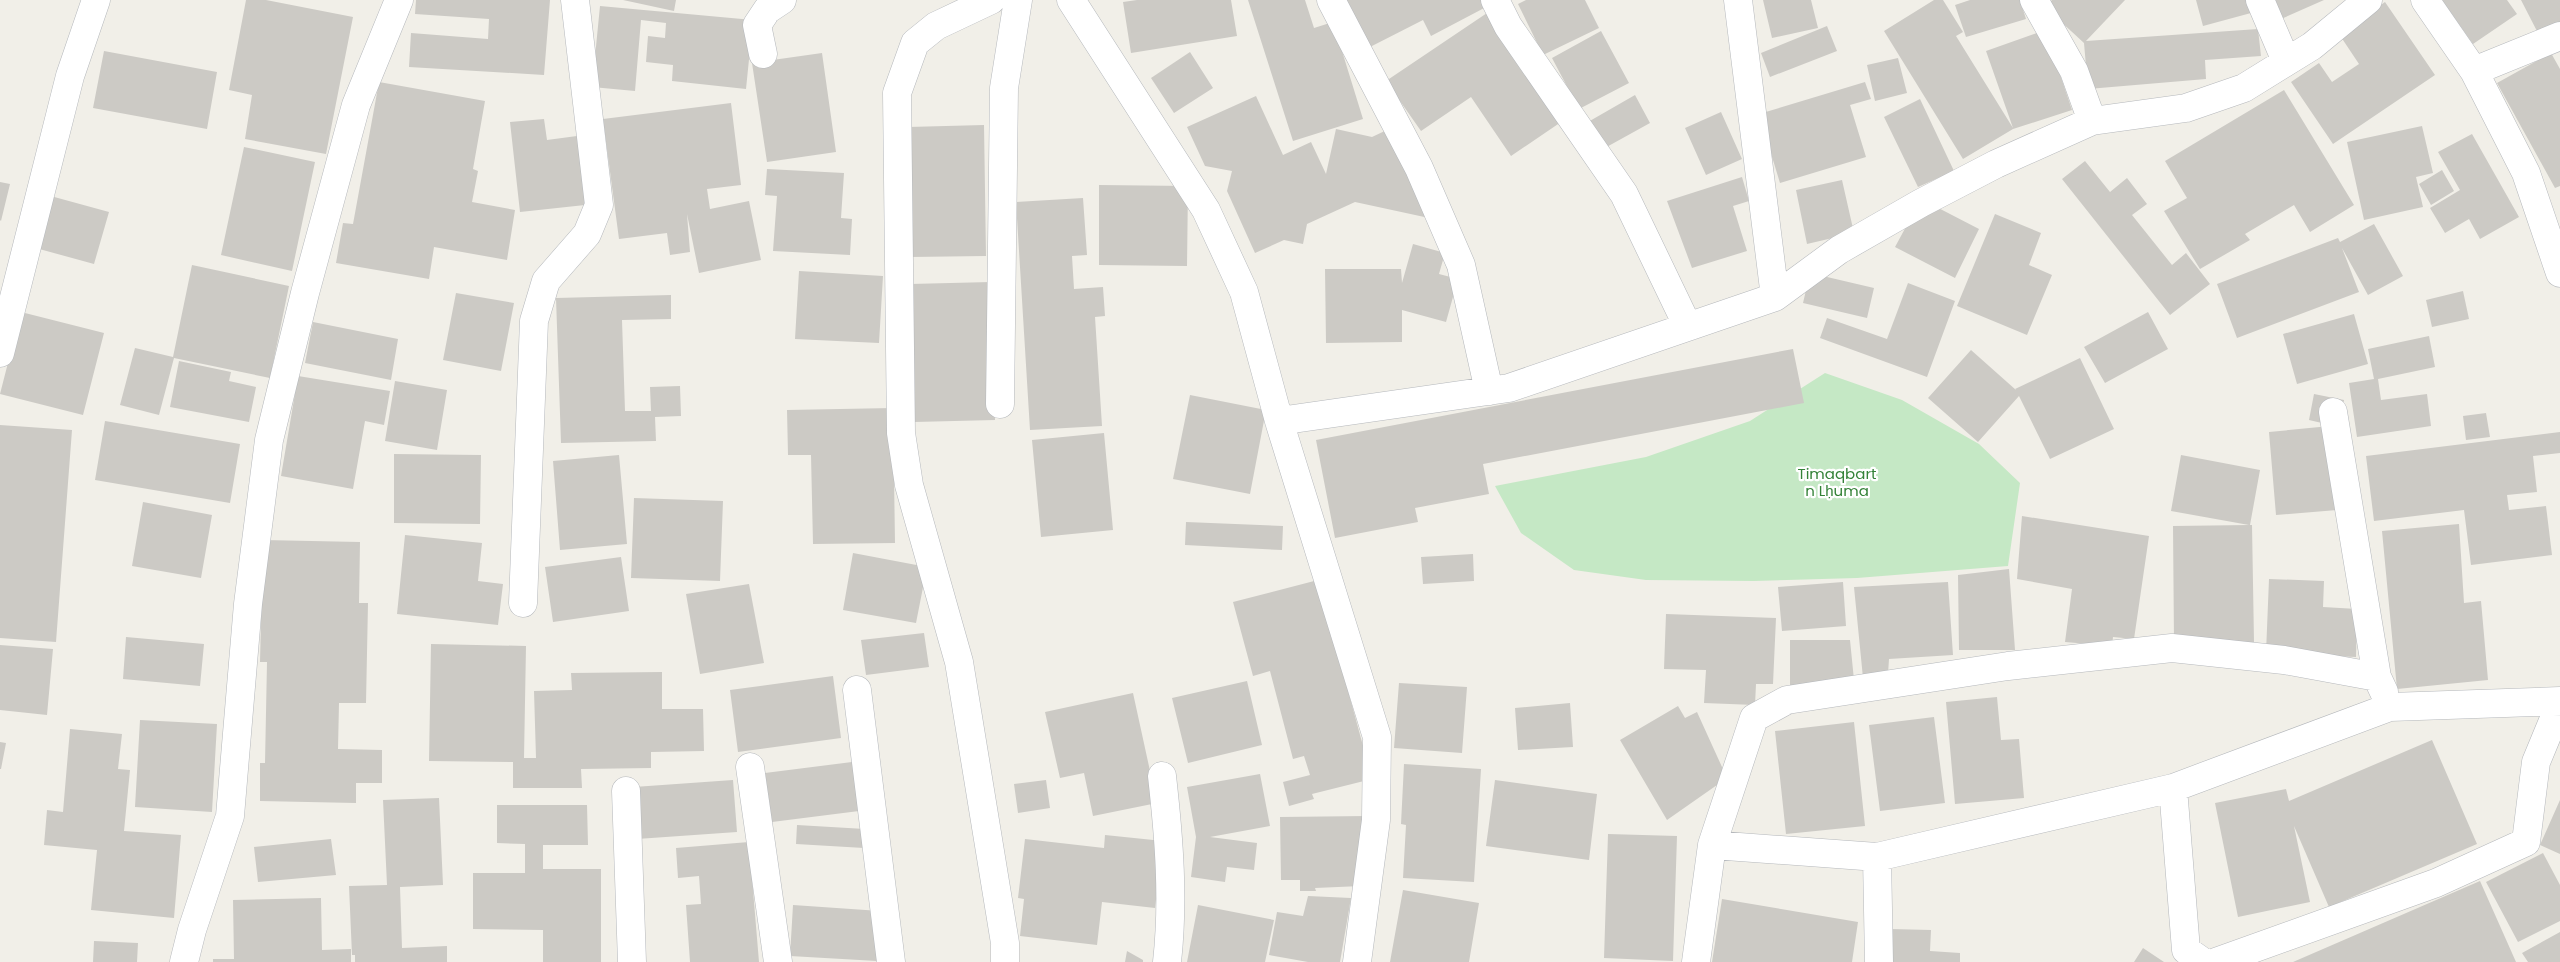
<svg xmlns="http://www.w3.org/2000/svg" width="2560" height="962" font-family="Poppins,sans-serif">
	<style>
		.green { fill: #c5e8c5 }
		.building { fill: #cccac5 }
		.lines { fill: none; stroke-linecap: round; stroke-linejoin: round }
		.street-casing { stroke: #b5b8bc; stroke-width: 29 }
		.street { stroke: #fff; stroke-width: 28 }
		.labels { text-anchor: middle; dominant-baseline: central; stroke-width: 4.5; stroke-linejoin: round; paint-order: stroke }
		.park-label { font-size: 15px; fill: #348238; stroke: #fff }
	</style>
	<rect width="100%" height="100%" fill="#f1efe8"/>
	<!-- green -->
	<path class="green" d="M1825,373L1902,400L1979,444L2020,483L2008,566L1857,578L1754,581L1646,580L1574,570L1521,533L1495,486L1646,457L1750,421Z"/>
	<!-- building -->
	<path class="building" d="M246,0H266L353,17L326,154L245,139L252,95L229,90Z
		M416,0H550L544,75L409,67L411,33L488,39L489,19L415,14Z
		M623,0H676L674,11Z
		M1137,0H1231L1237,36L1131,53L1123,2Z
		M1248,0H1305L1314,28L1333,22L1363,119L1293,141Z
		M1346,0H1485L1488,6L1431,36L1423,20L1370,47Z
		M1526,0H1585L1599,28L1543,55L1518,4Z
		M1763,0H1811L1818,28L1772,38Z
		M1934,0H1943L1963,32L1956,36L2013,128L1986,51L2045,30L2072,110L2013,129L1963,159L1884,31Z
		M1970,0H2020L2026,19L1966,37L1955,5Z
		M2052,0H2125L2086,41L2258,29L2261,56L2205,60L2206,79L2088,89L2084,43L2045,7Z
		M2196,0H2247L2251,13L2203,26Z
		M2261,0H2324L2272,23Z
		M2442,0H2507L2517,14L2473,44Z
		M2521,0H2560V24L2539,35Z
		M2385,2L2435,75L2333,144L2291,82L2319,63L2332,82L2359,64L2339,34Z
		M600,6L753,20L746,89L672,81L673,65L646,62L648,36L665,38L666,23L641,20L635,91L592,87Z
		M1490,11L1564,120L1511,156L1471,97L1421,131L1386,81Z
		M1827,26L1837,51L1770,77L1761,53Z
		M1601,31L1629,83L1579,109L1552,58Z
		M104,51L217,72L207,129L93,108Z
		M1190,52L1213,88L1174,113L1151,78Z
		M822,53L836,152L767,162L752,63Z
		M2551,53L2560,69V186L2555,188L2497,83Z
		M1898,58L1907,93L1875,101L1867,65Z
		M379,82L485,101L473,169L478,171L472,202L515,210L507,260L434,247L429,279L336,263L343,223L353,224Z
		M1865,82L1871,99L1850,105L1866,157L1780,183L1759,114Z
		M2284,90L2354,205L2310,232L2294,205L2245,234L2250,240L2200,269L2164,211L2187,198L2165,161Z
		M1635,95L1650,123L1603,149L1588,122Z
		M1256,96L1283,155L1311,142L1326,174L1336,129L1372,137L1389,129L1429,218L1355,202L1307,224L1303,244L1284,240L1255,253L1227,191L1232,171L1205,166L1187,127Z
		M1920,99L1954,171L1918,187L1884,117Z
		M731,103L741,185L707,189L710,209L749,201L761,260L699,273L687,214L690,252L670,255L667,233L619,239L603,119Z
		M1721,112L1742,159L1706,175L1685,128Z
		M544,119L547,140L577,136L585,205L520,212L510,122Z
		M984,125L986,256L910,257L908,127Z
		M2422,126L2433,173L2416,177L2423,207L2364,220L2347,142Z
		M2472,134L2519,217L2480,239L2469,219L2445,233L2430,208L2460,190L2438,152Z
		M244,147L315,162L292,271L221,255Z
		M2085,161L2110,192L2127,178L2147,204L2132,215L2172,265L2186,253L2210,284L2170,315L2062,179Z
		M767,169L844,173L841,218L852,219L850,255L773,251L777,196L765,195Z
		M2442,170L2454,191L2431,205L2419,184Z
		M1742,177L1749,201L1733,206L1747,251L1692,268L1667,201Z
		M1842,180L1854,233L1807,244L1796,190Z
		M0,182L10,184L1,221L0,220Z
		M1099,185L1188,186L1187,266L1099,265Z
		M47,195L109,212L94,264L32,247Z
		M1083,198L1087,255L1072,256L1074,289L1103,287L1105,316L1095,317L1102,426L1030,430L1016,202Z
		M1921,199L1979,229L1955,278L1895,247Z
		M1995,214L2041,233L2029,265L2052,275L2027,335L1957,306Z
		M2374,224L2403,276L2368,295L2342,248L2359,292L2237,338L2217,284L2338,238L2340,242Z
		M1413,244L1445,253L1439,274L1458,279L1446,322L1402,310V342L1326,343L1325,269H1401L1402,283Z
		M192,265L289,286L270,378L174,358L159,415L120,405L135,348L173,357Z
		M799,271L883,276L879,343L795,339Z
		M1810,273L1874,288L1867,318L1803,303Z
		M991,282L995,420L914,422L910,284Z
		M1908,283L1955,301L1927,377L1820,338L1827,318L1887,339Z
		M2463,291L2469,319L2432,327L2426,300Z
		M456,293L514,303L501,371L443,360Z
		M671,295V319L622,320L625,411H651L650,387L680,386L681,416L655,417L656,441L561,443L556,298Z
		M21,312L104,333L83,415L0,394Z
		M2148,312L2168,349L2105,383L2084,347Z
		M2354,314L2368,364L2297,384L2283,334Z
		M313,322L398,339L391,380L305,363Z
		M2429,336L2435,367L2378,379L2381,400L2427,394L2431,426L2357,437L2349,383L2374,379L2368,349Z
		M1793,349L1804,403L1483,464L1489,494L1415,508L1418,522L1335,538L1316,440Z
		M1971,350L2016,390L2015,389L2080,358L2114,429L2050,459L2019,396L1978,442L1928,398Z
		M179,361L231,372L229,381L256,387L249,422L170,407Z
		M298,376L390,391L384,425L365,421L353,489L281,476Z
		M395,381L447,390L437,450L385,441Z
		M2314,394L2344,400L2339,427L2309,420Z
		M1190,395L1266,410L1250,494L1173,479Z
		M893,408L895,543L813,544L811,455H788L787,410Z
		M2486,413L2490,437L2466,440L2463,416Z
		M105,421L240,444L230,503L95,480Z
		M0,425L72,430L56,642L0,638Z
		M2330,426L2337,510L2276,515L2269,432Z
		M2560,432V453L2533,456L2537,492L2507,495L2509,510L2546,506L2552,555L2471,565L2464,510L2374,521L2366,456Z
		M1104,433L1113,530L1041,537L1032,440Z
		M394,454L481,455L480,524L394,523Z
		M619,455L627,544L560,550L553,461Z
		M2181,455L2260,470L2250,525H2252L2254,642H2174L2173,526L2249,525L2171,511Z
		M634,498L723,501L720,581L631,578Z
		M143,502L212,515L201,578L132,566Z
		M2022,516L2149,536L2134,639L2113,637L2112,646L2065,642L2072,589L2017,579Z
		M1186,522L1283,526L1282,550L1185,545Z
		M2459,524L2464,603L2481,601L2488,680L2397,689L2382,531Z
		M405,535L482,543L478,581L503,584L498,625L397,614Z
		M263,540L360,542L359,603H368L366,703H339L338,749L382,750V783H356V803L260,801V763H265L267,662H260Z
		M853,553L927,567L916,623L843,610Z
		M1473,554L1474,581L1423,584L1421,557Z
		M621,557L629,611L553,622L545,567Z
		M2009,569L2015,650H1959L1958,575Z
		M2269,579L2324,581L2323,607L2357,609L2356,657L2266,653Z
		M1318,580L1372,779L1312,794L1314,799L1289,806L1283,782L1310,775L1304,756L1293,759L1270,671L1253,676L1233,602Z
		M1843,582L1846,626L1782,631L1778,587Z
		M1948,582L1953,655L1889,659L1888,674L1863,678L1854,587Z
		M749,584L764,663L700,674L686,594Z
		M1666,614L1776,618L1773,684H1756L1755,705L1704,703L1706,670L1664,669Z
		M924,633L929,667L866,675L861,640Z
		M126,637L204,644L200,686L123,679Z
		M1790,640H1850L1854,680L1790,691Z
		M431,644L526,646L524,758H536L534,691L572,690L571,673L662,672V709H703L704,751L651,752V768L581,769L582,788H513V762L429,761Z
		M0,645L53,649L47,715L0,710Z
		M833,676L841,738L738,752L730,690Z
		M1247,681L1262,745L1188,763L1172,698Z
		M1399,683L1467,687L1462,753L1394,748Z
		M1133,693L1157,803L1093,816L1084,773L1060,778L1045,712Z
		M1997,697L2001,740L2019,739L2024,798L1955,804L1946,702Z
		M1570,703L1573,747L1518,750L1515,708Z
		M1678,706L1685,718L1697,712L1727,778L1667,820L1620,740Z
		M1934,717L1945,803L1880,811L1869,725Z
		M140,720L217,724L212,812L135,807Z
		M1854,722L1865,826L1786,834L1775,731Z
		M70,729L122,734L118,769L130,770L124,831L181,835L174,918L91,910L97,850L44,845L47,810L63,812Z
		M2432,740L2477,844L2329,907L2294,826L2310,902L2238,917L2215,803L2286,789L2289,801Z
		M0,742L6,743L1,769H0Z
		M852,762L859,811L772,822L765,773Z
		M1404,764L1481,769L1474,882L1403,878L1406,825L1401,824Z
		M1260,774L1270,826L1210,837L1257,843L1254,870L1227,867L1225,882L1191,877L1196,837L1187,787Z
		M733,780L737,832L637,839L634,787Z
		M1046,780L1050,808L1018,813L1014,784Z
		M1495,780L1597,794L1589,860L1486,846Z
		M439,798L443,885L400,887L402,948L447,946V962H355V955H352L349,886L387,885L383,800Z
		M2560,800V854L2540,845Z
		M497,805H587L588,845H543V869H601V962H543V930L473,929V873H525V844L497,843Z
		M1367,816L1361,886L1315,888L1316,891H1300V880H1281L1280,817Z
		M797,825L865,829L864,848L796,844Z
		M1608,834L1677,836L1673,961L1604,958Z
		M1105,835L1163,841L1155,908L1102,902L1097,945L1020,936L1024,899L1018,898L1025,839L1104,848Z
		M331,839L336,875L258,882L254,847Z
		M749,842L759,962H690L686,905L701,904L699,876L678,878L676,848Z
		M2543,853L2560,885V921L2518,942L2486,882Z
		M2480,881L2516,962H2293Z
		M1403,890L1479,903L1469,962H1390Z
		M1308,896L1351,898L1340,962H1308L1269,955L1277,912L1303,916Z
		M321,898L322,950L351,949V962H213V959H234L233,900Z
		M1722,899L1858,922L1852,962H1712Z
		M793,905L880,911L877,961L790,956Z
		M1198,905L1274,920L1265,962H1187Z
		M1890,929L1931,930L1930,951L1960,953V962H1890Z
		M2560,932V962H2528L2522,953Z
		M94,941L138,943L137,962H93Z
		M2143,948L2164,962H2134Z
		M1127,951L1143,960V962H1125Z"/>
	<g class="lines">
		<defs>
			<path id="street" d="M991,0L936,26L915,43L897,93L901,433L909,485L959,662L1005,943V962
				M1071,0L1206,210L1244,292L1279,421L1377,737L1376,820L1357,962
				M1331,0L1419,168L1461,265L1489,391
				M1495,0L1508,26L1624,194L1688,327
				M2034,0L2074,71L2092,121
				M2260,0L2286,61
				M2425,0L2474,71L2526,173L2560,273
				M763,54L757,25L767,10L782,0
				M2474,71L2560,36
				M1775,297L1839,250L1921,203L1996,164L2092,121L2186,108L2244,88L2312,46L2368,0
				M0,353L70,76L96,0
				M1000,404L1004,88L1018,0
				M2333,412L2377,677L2384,692
				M1279,421L1509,388L1775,297L1738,0
				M523,603L534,321L546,281L587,234L599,205L575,0
				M857,690L891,962
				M750,767L778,962
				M1162,776C1169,838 1174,900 1167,962
				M2173,788L2186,950L2203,962
				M626,791L632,962
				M1712,845L1877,857
				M184,962L192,930L230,816L248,604L269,440L305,293L356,105L399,0
				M1696,962L1712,845L1754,718L1787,700L2008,666L2172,648L2284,660L2377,677
				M1879,962L1877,857L2173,788L2390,707L2560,701
				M2216,962L2436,883L2526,842L2536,762L2560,704"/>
		</defs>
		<!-- street casing -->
		<use href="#street" class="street-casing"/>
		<!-- street -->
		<use href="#street" class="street"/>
	</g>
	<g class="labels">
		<!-- park labels -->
		<g class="park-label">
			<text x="1837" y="473">Timaqbart<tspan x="1837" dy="17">n Lḥuma</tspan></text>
		</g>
	</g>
</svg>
